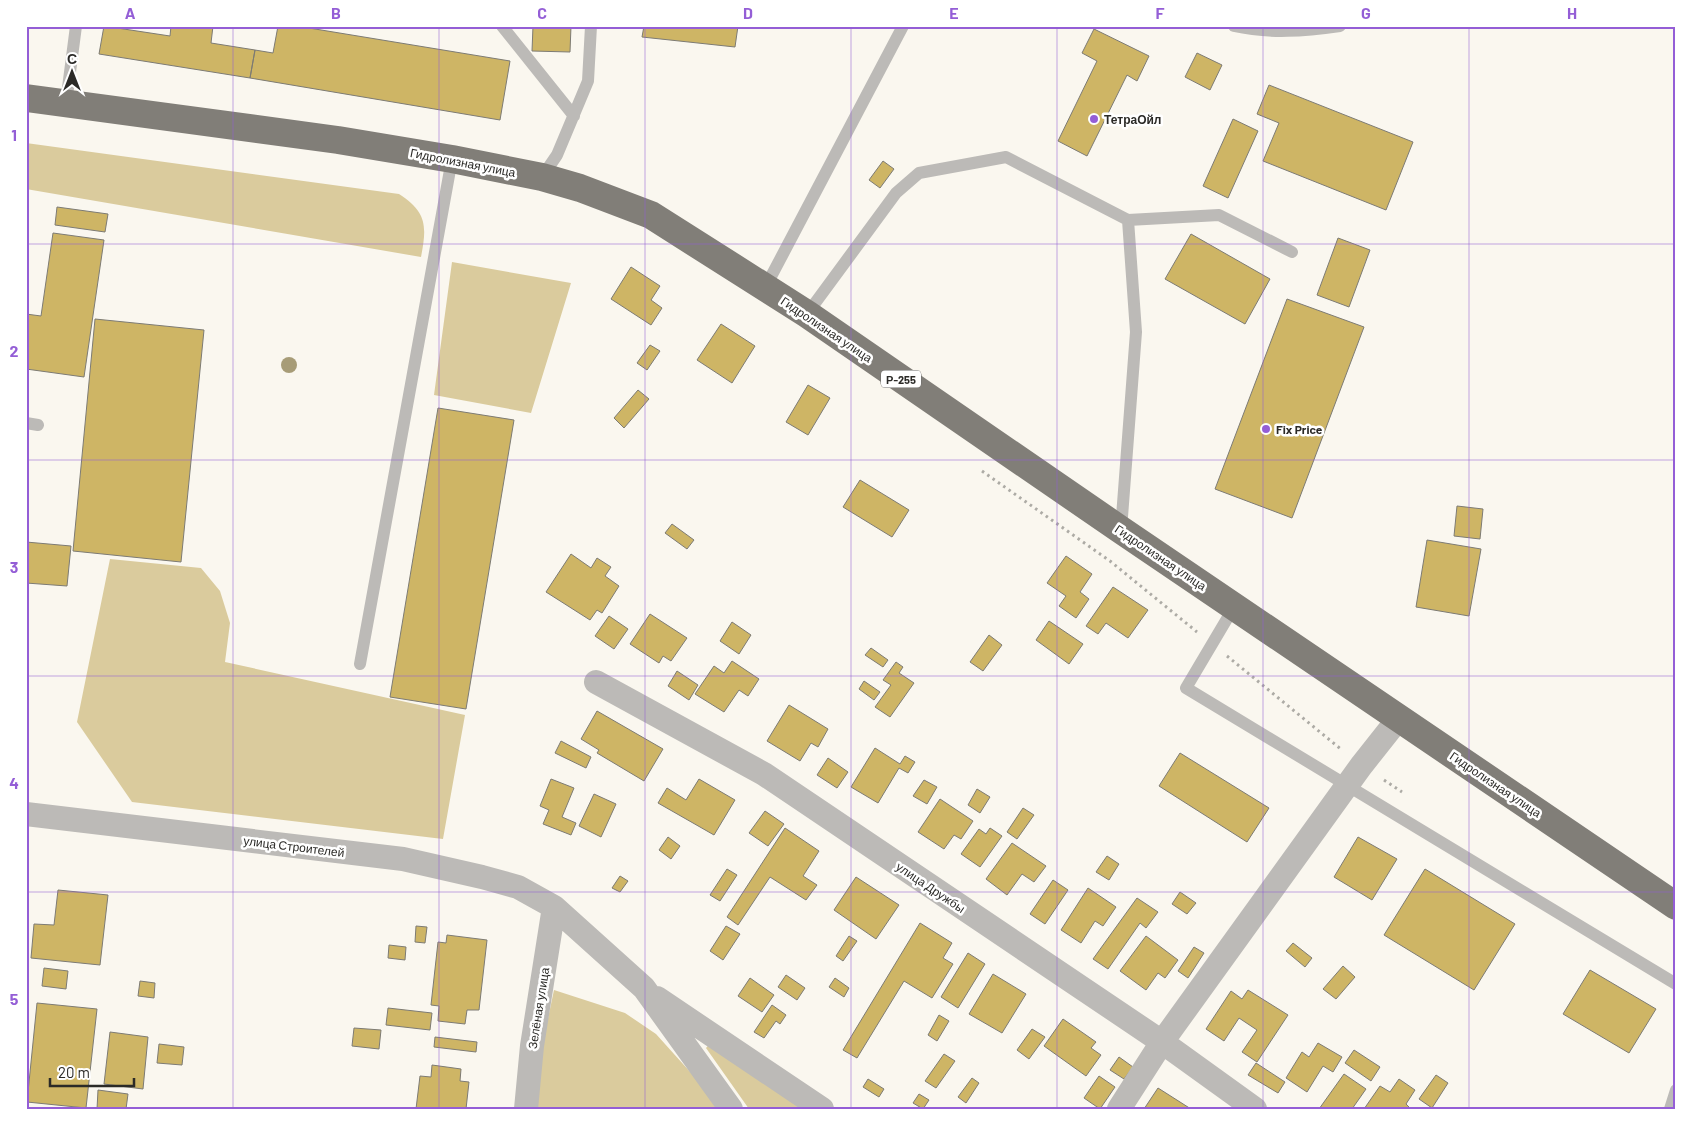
<svg xmlns="http://www.w3.org/2000/svg" width="1702" height="1135" font-family="Barlow,sans-serif">
	<style>
		.green { fill: #dacb9d }
		.building { fill: #ceb565; stroke: #7d7b74 }
		.lines { fill: none; stroke-linecap: round; stroke-linejoin: round }
		.path { stroke: #adaba5; stroke-width: 3; stroke-dasharray: 2.5 4; stroke-linecap: butt }
		.service { stroke: #bcbab7; stroke-width: 12 }
		.minor { stroke: #bcbab7; stroke-width: 24 }
		.trunk { stroke: #817e78; stroke-width: 28 }
		.tree { fill: #a79c77 }
		.grid { fill: none; stroke: #945ed6; stroke-width: 1; stroke-opacity: 0.55 }
		.poi-dot { fill: #945ed6; stroke: #fff; stroke-width: 2 }
		.labels { text-anchor: middle; dominant-baseline: central; stroke-width: 5; stroke-linejoin: round; paint-order: stroke }
		.shield { fill: #fff; stroke: #6b6a68; stroke-width: 1 }
		.shield-label { font-size: 11px; font-weight: bold; fill: #2b2a27 }
		.poi-label { font-size: 12px; font-weight: bold; fill: #2b2a27; stroke: #fff; text-anchor: start }
		.street-label { font-size: 12px; fill: #2b2a27; stroke: #fff }
		.neatline { fill: none; stroke: #945ed6; stroke-width: 2 }
		.grid-label { font-size: 16px; text-anchor: middle; font-weight: bold; fill: #945ed6 }
	</style>
	<rect width="100%" height="100%" fill="#faf7ef"/>
	<!-- green -->
	<path class="green" d="M26,143L399,194C427,212 427,226 421,257L26,189Z
		M452,262L571,283L531,413L434,395Z
		M110,559L201,568L220,591L230,623L225,662L465,715L443,839L132,802L77,722Z
		M554,990L625,1013L656,1034L710,1094L721,1109H537L542,1047Z
		M714,1039L814,1109H749L706,1048Z"/>
	<!-- building -->
	<path class="building" d="M104,26L170,36L171,26H213L211,43L255,50L250,78L99,54Z
		M278,26H309V28L510,61L500,120L250,78L255,50L273,53Z
		M533,26H571L570,52L532,51Z
		M644,26H738L735,47L642,37Z
		M1094,29L1149,56L1137,81L1127,75L1087,156L1058,141L1097,61L1082,53Z
		M1197,53L1222,65L1210,90L1185,77Z
		M1269,85L1413,142L1386,210L1263,161L1279,123L1257,114Z
		M1233,119L1258,131L1228,198L1203,186Z
		M883,161L894,169L880,188L869,180Z
		M57,207L108,214L105,232L55,225Z
		M53,233L104,240L84,377L26,369V314L41,316Z
		M1191,234L1270,279L1245,324L1165,279Z
		M1338,238L1370,250L1349,307L1317,295Z
		M631,267L660,286L651,300L662,308L651,325L611,299Z
		M1287,299L1364,327L1292,518L1215,489Z
		M95,319L204,330L181,562L73,551Z
		M721,324L755,346L732,383L697,360Z
		M650,345L660,351L647,370L637,363Z
		M808,385L830,398L808,435L786,422Z
		M638,390L649,399L624,428L614,418Z
		M438,408L514,420L466,709L390,697Z
		M860,480L909,510L892,537L843,507Z
		M1457,506L1483,509L1480,539L1454,536Z
		M672,524L694,540L687,549L665,533Z
		M1427,540L1481,549L1469,616L1416,607Z
		M26,542L71,546L67,586L26,583Z
		M571,554L591,568L597,558L611,567L605,576L619,586L602,613L597,610L590,620L546,592Z
		M1066,556L1092,574L1080,592L1089,599L1076,618L1059,606L1066,596L1047,583Z
		M1113,587L1148,610L1128,638L1106,623L1098,634L1086,626Z
		M650,614L687,638L671,661L663,656L659,663L630,644Z
		M609,616L628,629L614,649L595,636Z
		M1049,621L1083,644L1069,664L1036,640Z
		M732,622L751,635L739,654L720,641Z
		M989,635L1002,645L983,671L970,662Z
		M871,648L888,660L883,667L865,655Z
		M732,661L759,679L748,696L739,690L724,712L695,694L714,666L724,673Z
		M896,662L903,667L899,673L914,683L890,717L875,707L891,685L883,680Z
		M677,671L698,685L689,700L668,686Z
		M864,681L880,692L874,700L859,689Z
		M789,705L828,729L818,747L811,743L800,761L767,741Z
		M597,711L663,749L644,781L597,753L599,750L581,739Z
		M561,741L591,757L586,768L555,753Z
		M875,748L900,764L905,756L915,762L908,773L899,768L878,803L851,787Z
		M1180,753L1269,808L1247,842L1159,786Z
		M828,758L848,772L837,788L817,775Z
		M551,779L574,788L562,817L576,823L571,835L543,824L549,810L540,806Z
		M699,779L735,800L714,835L658,803L667,788L686,800Z
		M924,780L937,787L927,804L913,796Z
		M977,789L990,797L980,813L968,805Z
		M594,794L616,804L601,837L579,826Z
		M940,799L973,821L961,839L954,835L944,849L918,832Z
		M1023,808L1034,815L1017,839L1007,832Z
		M765,811L784,824L768,846L749,833Z
		M785,828L819,851L803,876L817,885L806,900L770,877L738,925L727,917Z
		M990,828L1002,836L980,867L961,854L979,829L986,834Z
		M668,837L680,846L671,859L659,850Z
		M1358,837L1397,859L1372,900L1334,877Z
		M1012,843L1046,866L1034,882L1022,874L1007,895L986,879Z
		M1107,856L1119,864L1109,880L1096,872Z
		M727,869L737,875L720,901L710,895Z
		M1425,869L1515,924L1474,990L1384,935Z
		M620,876L628,881L620,892L612,888Z
		M856,877L899,905L876,939L834,910Z
		M1053,880L1068,890L1045,924L1030,914Z
		M1088,888L1116,907L1103,926L1095,921L1081,943L1061,930Z
		M58,890L108,895L100,965L31,958L34,924L54,925Z
		M1180,892L1196,903L1187,914L1172,904Z
		M1137,898L1158,912L1146,928L1140,923L1108,969L1093,959Z
		M920,923L952,943L943,958L953,964L932,998L904,981L857,1058L843,1050Z
		M416,926L427,927L425,943L415,942Z
		M726,926L740,934L723,960L710,951Z
		M447,935L487,940L479,1010H467L465,1024L438,1021L439,1006L431,1005L438,942L446,943Z
		M849,936L857,941L843,961L836,956Z
		M1146,936L1178,960L1165,978L1158,973L1146,990L1120,971Z
		M1293,943L1312,958L1305,967L1286,951Z
		M389,945L406,947L405,960L388,958Z
		M1194,947L1204,953L1188,978L1178,971Z
		M968,953L985,964L958,1008L941,997Z
		M1343,966L1355,977L1336,999L1323,989Z
		M44,968L68,971L66,989L42,986Z
		M1590,970L1656,1009L1629,1053L1563,1014Z
		M993,974L1026,994L1002,1033L969,1014Z
		M786,975L805,988L797,1000L778,987Z
		M750,978L774,995L762,1012L738,996Z
		M835,978L849,988L844,997L829,987Z
		M140,981L155,983L154,998L138,996Z
		M1248,990L1288,1015L1257,1062L1242,1052L1257,1030L1239,1018L1224,1041L1206,1029L1231,991L1242,999Z
		M37,1003L97,1009L86,1108L27,1102Z
		M772,1005L786,1015L780,1024L776,1021L764,1038L754,1032Z
		M388,1008L432,1013L430,1030L386,1025Z
		M939,1015L949,1021L937,1041L928,1035Z
		M1063,1019L1096,1042L1091,1048L1101,1055L1086,1076L1044,1046Z
		M354,1028L381,1030L379,1049L352,1046Z
		M1032,1029L1045,1037L1029,1059L1017,1050Z
		M110,1032L148,1037L143,1089L104,1084Z
		M435,1037L477,1042L476,1052L434,1047Z
		M1318,1043L1342,1057L1333,1072L1323,1066L1307,1092L1286,1078L1302,1052L1309,1057Z
		M159,1044L184,1047L182,1065L157,1063Z
		M1354,1050L1380,1067L1371,1081L1345,1063Z
		M944,1054L955,1061L936,1088L925,1081Z
		M1119,1057L1133,1067L1124,1079L1110,1070Z
		M1256,1063L1285,1082L1278,1093L1248,1075Z
		M432,1065L461,1069L460,1081L469,1082L466,1109H416L420,1076L431,1077Z
		M1344,1074L1366,1089L1352,1109H1319Z
		M1436,1075L1448,1083L1432,1108L1419,1099Z
		M1099,1076L1115,1087L1100,1109L1084,1098Z
		M972,1078L979,1083L966,1103L958,1097Z
		M868,1079L884,1089L879,1097L863,1087Z
		M1399,1079L1415,1090L1406,1104L1411,1109H1364L1380,1086L1390,1092Z
		M1158,1088L1191,1109H1144Z
		M98,1090L128,1094L126,1109H97Z
		M919,1094L929,1100L923,1109L913,1103Z"/>
	<g class="lines">
		<!-- path -->
		<path class="path" d="M982,471L1110,561L1197,632
			M1227,656L1342,750
			M1384,780L1402,792"/>
		<!-- service -->
		<path class="service" d="M502,26L574,116
			M1234,26C1270,34 1305,31 1340,26
			M66,103L76,26
			M542,177L557,155L588,81L591,26
			M1128,220L1219,215L1292,252
			M765,288L903,26
			M807,314L896,193L919,173L1006,157L1128,220L1136,332L1121,530
			M26,423L38,425
			M1234,607L1186,688L1676,984
			M360,664L452,159
			M1670,1109L1676,1090"/>
		<!-- minor -->
		<path class="minor" d="M596,682L764,774L1162,1042L1255,1109
			M26,814L403,859L482,877L518,887L554,907L644,988L731,1109
			M657,998L822,1109
			M526,1109L532,1046L554,907
			M1119,1109L1162,1042L1361,766L1399,718"/>
		<!-- trunk -->
		<path class="trunk" d="M26,98L338,140L452,159L542,177L580,188L651,215L807,314L1121,530L1676,906"/>
	</g>
	<!-- trees -->
	<circle class="tree" cx="289" cy="365" r="8"/>
	<!-- grid -->
	<path class="grid" d="M233,26V1109M439,26V1109M645,26V1109M851,26V1109M1057,26V1109M1263,26V1109M1469,26V1109M26,244H1676M26,460H1676M26,676H1676M26,892H1676"/>
	<!-- markers -->
	<g class="poi-dot">
		<circle cx="1094" cy="119" r="5"/>
		<circle cx="1266" cy="429" r="5"/>
	</g>
	<g class="labels">
		<!-- shield labels -->
		<rect class="shield" x="881" y="370.5" width="40" height="17" rx="4"/>
		<g class="shield-label">
			<text x="901" y="379">Р-255</text>
		</g>
		<!-- poi labels -->
		<g class="poi-label">
			<text x="1104" y="119">ТетраОйл</text>
			<text x="1276" y="429">Fix Price</text>
		</g>
		<!-- street labels -->
		<g class="street-label">
			<text transform="translate(463 162) rotate(11)">Гидролизная улица</text>
			<text transform="translate(827 329) rotate(34)">Гидролизная улица</text>
			<text transform="translate(1161 557) rotate(34)">Гидролизная улица</text>
			<text transform="translate(1496 784) rotate(34)">Гидролизная улица</text>
			<text transform="translate(294 846) rotate(7)">улица Строителей</text>
			<text transform="translate(931 887) rotate(34)">улица Дружбы</text>
			<text transform="translate(538 1008) rotate(-81)">Зелёная улица</text>
		</g>
	</g>
	<!-- border -->
	<rect width="1702" height="1135" fill="none" stroke="#ffffff" stroke-width="55"/>
	<!-- north arrow -->
	<g transform="translate(72 72)" stroke="#ffffff" stroke-width="4" paint-order="stroke">
	<path d="M0-4L9 19L0 12L-9 19Z" fill="#2b2a27"/>
	<text y="-8" font-size="14" font-weight="bold" text-anchor="middle" fill="#2b2a27">С</text>
	</g>
	<!-- scale -->
	<path d="M50 1078v8h84v-8" fill="none" stroke="#2b2a27" stroke-width="2.5"/>
	<text x="58" y="1078" font-size="15" fill="#2b2a27" stroke="#ffffff" stroke-width="4" paint-order="stroke">20 m</text>
	<rect x="28" y="28" width="1646" height="1080" class="neatline"/>
	<g class="grid-label">
		<text x="130" y="19">A</text>
		<text x="336" y="19">B</text>
		<text x="542" y="19">C</text>
		<text x="748" y="19">D</text>
		<text x="954" y="19">E</text>
		<text x="1160" y="19">F</text>
		<text x="1366" y="19">G</text>
		<text x="1572" y="19">H</text>
		<text x="14" y="141">1</text>
		<text x="14" y="357">2</text>
		<text x="14" y="573">3</text>
		<text x="14" y="789">4</text>
		<text x="14" y="1005">5</text>
	</g>
</svg>
